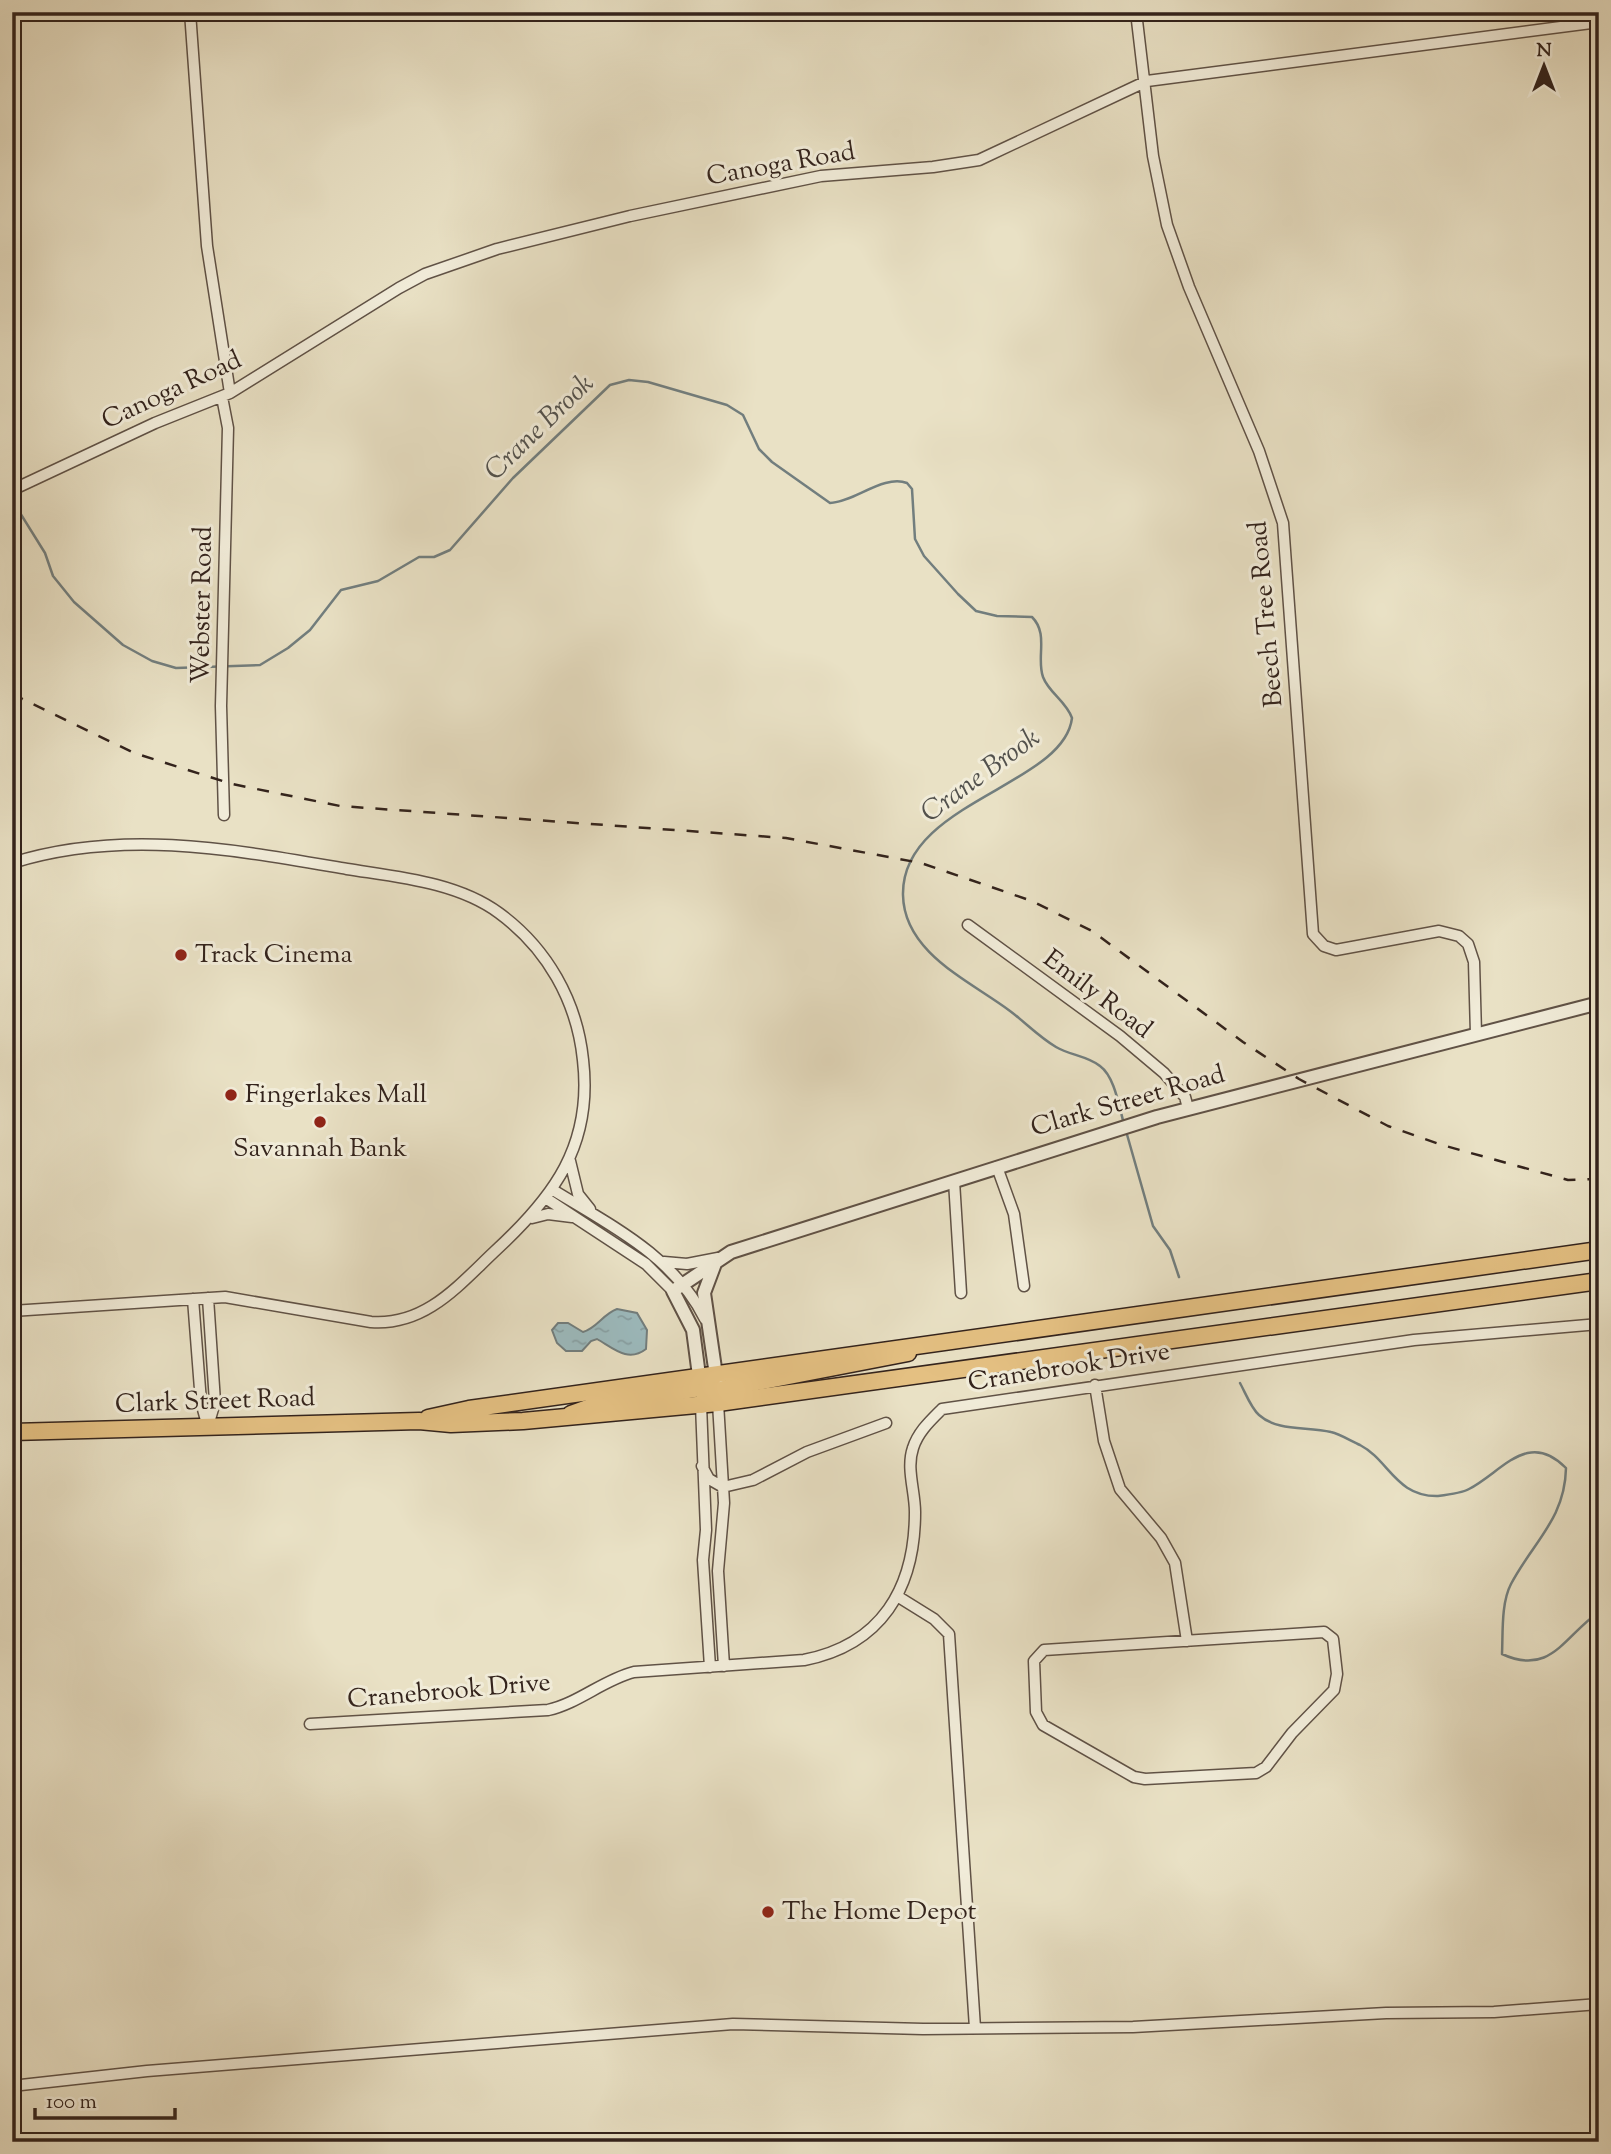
<svg xmlns="http://www.w3.org/2000/svg" width="1611" height="2154" font-family="'Sorts Mill Goudy',serif">
	<style>
		.water { fill: url(#water-ripples); stroke: #727e7e; stroke-width: 2 }
		.lines { fill: none; stroke-linecap: round; stroke-linejoin: round }
		.stream { stroke: #727e7e; stroke-width: 2.5 }
		.minor-casing { stroke: #605246; stroke-width: 13 }
		.tertiary-casing { stroke: #605246; stroke-width: 16 }
		.primary-casing { stroke: #33231c; stroke-width: 19 }
		.trunk-casing { stroke: #33231c; stroke-width: 19 }
		.minor { stroke: #f1ecd9; stroke-width: 10 }
		.tertiary { stroke: #f1ecd9; stroke-width: 12 }
		.primary { stroke: #e4c082; stroke-width: 16 }
		.trunk { stroke: #e4c082; stroke-width: 16 }
		.rail { stroke: #33231c; stroke-width: 2.5; stroke-dasharray: 12 12; stroke-linecap: butt }
		.poi-dot { fill: #8f2418; stroke: #f1ecd9; stroke-width: 2.5 }
		.labels { text-anchor: middle; dominant-baseline: central; stroke-width: 6; stroke-linejoin: round; paint-order: stroke }
		.street-label { font-size: 26px; fill: #33231c; stroke: #f1ecd9 }
		.poi-label { font-size: 26px; fill: #33231c; stroke: #f1ecd9; text-anchor: start }
		.water-label { font-size: 28px; font-style: italic; fill: #52514d; stroke: #f1ecd9 }
	</style>
	<defs>
		<pattern id="water-ripples" width="26" height="14" patternUnits="userSpaceOnUse" patternTransform="scale(1.75)"><rect width="26" height="14" fill="#9cbbbf"/><path d="M2 4q2-2 4 0t4 0M15 11q2-2 4 0t4 0" fill="none" stroke="#87a0a4"/></pattern>
	</defs>
	<rect width="100%" height="100%" fill="#e9e1c5"/>
	<filter id="stains"><feTurbulence type="fractalNoise" baseFrequency=".00286" numOctaves="4"/><feColorMatrix values="0 0 0 0 .2 0 0 0 0 .09 0 0 0 0 .02 0 0 0 .5 -.17"/></filter>
	<radialGradient id="worn" r=".72"><stop offset=".6" stop-color="#630" stop-opacity="0"/><stop offset="1" stop-color="#630" stop-opacity=".3"/></radialGradient>
	<!-- water -->
	<path class="water" d="M617,1309L637,1313L647,1330L646,1349C628,1363 613,1348 597,1339L591,1341L582,1351H566L557,1343L552,1330L558,1323H568L583,1332C597,1328 603,1314 617,1309Z"/>
	<g class="lines">
		<!-- stream -->
		<path class="stream" d="M12,500L45,553L53,576L74,602L123,645L152,661L176,668L260,665L288,648L310,630L341,590L378,581L419,557H434L450,550L513,478L610,385L629,380L648,382L727,405L743,415L759,449L772,462L830,503C854,502 884,474 907,483L912,489L915,539L924,556L958,594L976,611L997,616L1032,617C1049,634 1036,657 1043,677C1049,693 1066,701 1072,718C1064,786 901,802 903,895C904,953 970,981 1010,1011C1026,1023 1039,1037 1056,1047C1069,1055 1088,1056 1100,1066C1115,1077 1119,1107 1124,1124
			M1126,1131L1153,1226L1170,1250L1179,1277
			M1240,1383C1245,1392 1251,1408 1259,1415C1278,1432 1307,1426 1331,1432C1340,1434 1351,1441 1360,1445C1389,1460 1396,1497 1438,1496C1446,1495 1462,1493 1469,1489C1502,1472 1528,1429 1566,1468C1565,1519 1533,1542 1511,1584C1501,1603 1503,1633 1502,1654C1551,1677 1565,1635 1599,1612"/>
		<defs>
			<path id="minor" d="M190,12L207,246L230,393
				M1136,12L1153,156L1167,225L1189,287L1259,451L1283,523L1313,934L1324,946L1336,950L1439,931L1459,936L1468,944L1474,962L1476,1034
				M222,397L228,428L221,706L224,815
				M12,490L155,423L230,393L399,288L425,274L497,249L630,216L821,176L933,167L979,160L1147,81L1599,22
				M12,863C123,828 236,850 347,869C397,877 457,882 499,913C547,948 577,1001 583,1060C593,1145 554,1197 494,1252C458,1286 425,1326 371,1322L225,1297L12,1311
				M968,925L1120,1036L1164,1073L1185,1097L1188,1108
				M570,1161L578,1194L590,1209
				M997,1167L1014,1214L1024,1286
				M954,1181L961,1293
				M553,1190C610,1225 674,1256 705,1319
				M547,1199L646,1264L673,1291
				M532,1218L548,1214L572,1217
				M664,1262L687,1264L718,1258
				M193,1299L201,1402L207,1424
				M1095,1385L1104,1441L1120,1489L1161,1538L1175,1563L1187,1641
				M718,1403L724,1503L718,1571L724,1666
				M701,1405L706,1530L703,1560L710,1667
				M208,1426L215,1402L208,1298
				M702,1466L709,1479L723,1487
				M723,1487L753,1480L807,1452L886,1423
				M897,1596L934,1619L949,1634L975,2028
				M1324,1632L1333,1639L1337,1674L1334,1690L1292,1733L1266,1767L1256,1773L1145,1779L1134,1777L1043,1725L1036,1712L1034,1661L1044,1650Z
				M310,1724L548,1710C579,1703 603,1680 634,1672L804,1660C881,1645 915,1589 915,1512C915,1491 906,1468 913,1448C918,1432 930,1421 942,1409L1414,1340L1599,1324
				M12,2086L147,2071L733,2024L923,2029L1133,2027L1386,2013L1494,2012L1599,2004"/>
			<path id="tertiary" d="M716,1261L704,1293L717,1382
				M700,1383L693,1330L673,1291L731,1252L1157,1117L1599,1003"/>
			<path id="primary" d="M701,1405L708,1394L731,1387L908,1353
				M571,1414L596,1405L700,1388L715,1375"/>
			<path id="trunk" d="M428,1418L469,1409L1599,1250
				M12,1432L419,1421L451,1424L523,1421L718,1403L1599,1281"/>
		</defs>
		<!-- minor casing -->
		<use href="#minor" class="minor-casing"/>
		<!-- tertiary casing -->
		<use href="#tertiary" class="tertiary-casing"/>
		<!-- primary casing -->
		<use href="#primary" class="primary-casing"/>
		<!-- trunk casing -->
		<use href="#trunk" class="trunk-casing"/>
		<!-- minor -->
		<use href="#minor" class="minor"/>
		<!-- tertiary -->
		<use href="#tertiary" class="tertiary"/>
		<!-- primary -->
		<use href="#primary" class="primary"/>
		<!-- trunk -->
		<use href="#trunk" class="trunk"/>
		<!-- rail -->
		<path class="rail" d="M12,694L134,753L232,784L340,806L786,838L921,863L1032,901L1092,931L1243,1042L1299,1079L1388,1126L1442,1145L1568,1180L1599,1179"/>
	</g>
	<!-- markers -->
	<g class="poi-dot">
		<circle cx="181" cy="955" r="7"/>
		<circle cx="231" cy="1095" r="7"/>
		<circle cx="320" cy="1122" r="7"/>
		<circle cx="768" cy="1912" r="7"/>
	</g>
	<g class="labels">
		<!-- street labels -->
		<g class="street-label">
			<text transform="translate(781 165) rotate(-10)">Canoga Road</text>
			<text transform="translate(172 391) rotate(-25)">Canoga Road</text>
			<text transform="translate(203 605) rotate(-89)">Webster Road</text>
			<text transform="translate(1267 614) rotate(-95)">Beech Tree Road</text>
			<text transform="translate(1097 995) rotate(37)">Emily Road</text>
			<text transform="translate(1128 1102) rotate(-16)">Clark Street Road</text>
			<text transform="translate(1069 1368) rotate(-9)">Cranebrook Drive</text>
			<text transform="translate(215 1402) rotate(-2)">Clark Street Road</text>
			<text transform="translate(449 1692) rotate(-5)">Cranebrook Drive</text>
		</g>
		<!-- poi labels -->
		<g class="poi-label">
			<text x="195" y="955">Track Cinema</text>
			<text x="245" y="1095">Fingerlakes Mall</text>
			<text x="320" y="1149" text-anchor="middle">Savannah Bank</text>
			<text x="782" y="1912">The Home Depot</text>
		</g>
		<!-- water labels -->
		<g class="water-label">
			<text transform="translate(540 428) rotate(-44)">Crane Brook</text>
			<text transform="translate(981 776) rotate(-36)">Crane Brook</text>
		</g>
	</g>
	<!-- margin -->
	<rect width="1611" height="2154" fill="none" stroke="#e9e1c5" stroke-width="42"/>
	<rect x="14" y="14" width="1583" height="2126" fill="none" stroke="#33231c" stroke-width="3.5"/>
	<rect x="21" y="21" width="1569" height="2112" fill="none" stroke="#33231c" stroke-width="2"/>
	<!-- north arrow -->
	<g transform="translate(1544 66)" stroke="#f1ecd9" stroke-width="5" paint-order="stroke">
	<path d="M0-5L12 26L0 18L-12 26Z" fill="#33231c"/>
	<text y="-10" font-size="19" font-weight="bold" text-anchor="middle" fill="#33231c">N</text>
	</g>
	<!-- scale -->
	<path d="M35 2108v10h140v-10" fill="none" stroke="#33231c" stroke-width="3.5"/>
	<text x="46" y="2108" font-size="21" fill="#33231c" stroke="#f1ecd9" stroke-width="5" paint-order="stroke">100 m</text>
	<rect width="100%" height="100%" filter="url(#stains)"/>
	<rect width="100%" height="100%" fill="url(#worn)"/>
</svg>
